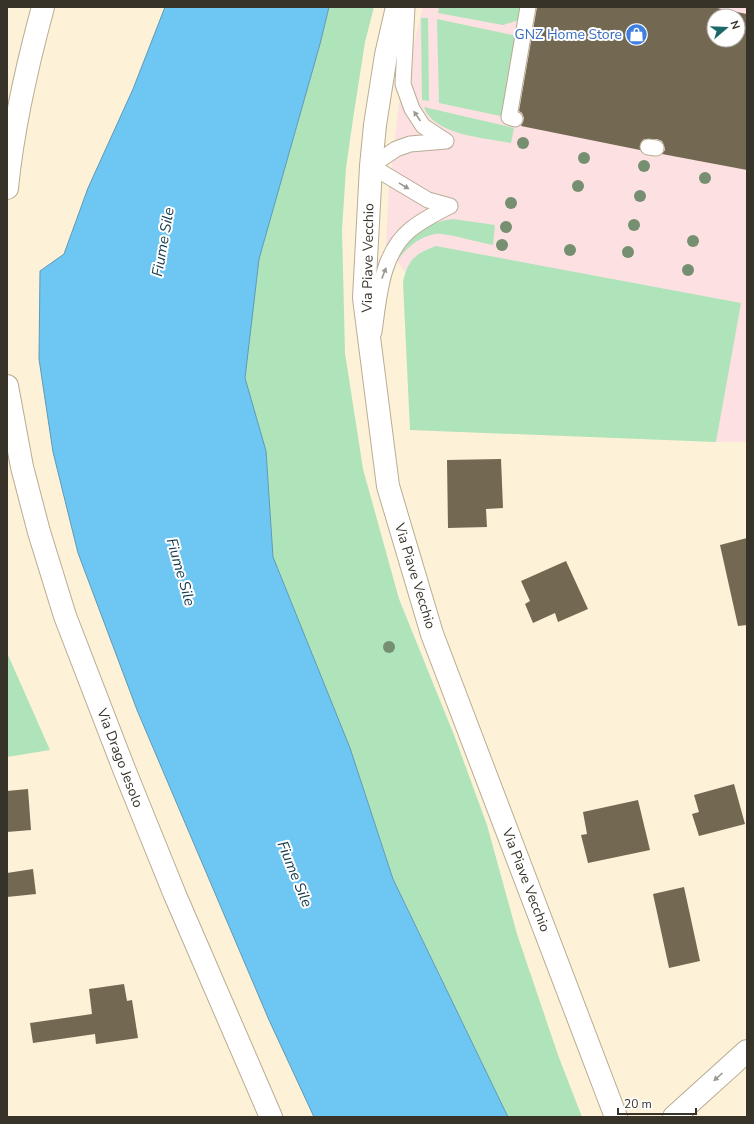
<svg xmlns="http://www.w3.org/2000/svg" width="754" height="1124" font-family="'Nunito Sans',sans-serif">
	<style>
		.commercial { fill: #fce0e2; fill-rule: evenodd }
		.green { fill: #afe3b9 }
		.water { fill: #6ec6f3; stroke: #5e9ab6 }
		.building { fill: #736852; fill-rule: evenodd }
		.lines { fill: none; stroke-linecap: round; stroke-linejoin: round }
		.lane-casing { stroke: #b8ac94; stroke-width: 17 }
		.street-casing { stroke: #b8ac94; stroke-width: 24 }
		.secondary-casing { stroke: #b8ac94; stroke-width: 24 }
		.lane { stroke: #fff; stroke-width: 15 }
		.street { stroke: #fff; stroke-width: 22 }
		.secondary { stroke: #fff; stroke-width: 22 }
		.tree { fill: #778f71 }
		.oneway { fill: #9b9994 }
		.labels { text-anchor: middle; dominant-baseline: central; stroke-width: 4; stroke-linejoin: round; paint-order: stroke }
		.shop-label { font-size: 14px; fill: #366cbe; stroke: #fff; text-anchor: end }
		.street-label { font-size: 14px; fill: #373329; stroke: #fff }
		.water-label { font-size: 15px; font-style: italic; fill: #12394c; stroke: #fff }
	</style>
	<rect width="100%" height="100%" fill="#fdf1d8"/>
	<!-- commercial -->
	<path class="commercial" d="M423,7H747V442H716L740,303L410,262L405,272L386,245L389,188L399,103ZM714,16H738V40H714Z"/>
	<!-- green -->
	<path class="green" d="M329,7H374L365,42L353,119L346,168L342,230L345,353L363,469L399,599L454,735L487,825L517,934L558,1055L582,1117H508L393,878L350,748L273,557L266,451L245,378L259,259L320,44Z
		M439,7H525L522,19L503,25L438,13Z
		M421,18H428L429,101L422,100Z
		M437,19L517,36L505,117L439,103Z
		M424,107L514,128L511,143C486,138 433,135 424,107Z
		M453,219L495,225L493,245C481,243 444,232 435,234C419,237 407,247 398,260C409,237 426,222 453,219Z
		M436,246L741,303L716,442L410,430L403,282C408,259 415,254 436,246Z
		M7,655H8L50,750L7,757Z"/>
	<!-- water -->
	<path class="water" d="M165,7H329L320,44L259,259L245,378L266,451L273,557L350,748L393,879L508,1117H314L269,1020L137,710L78,553L53,452L39,359L40,271L64,254L88,188L133,89Z"/>
	<!-- building -->
	<path class="building" d="M537,7H712L747,14V170L662,154L665,150L664,145L662,141L657,139H644L641,142L640,150L521,126L523,122L524,118L522,113L519,111ZM714,16H738V40H714Z
		M501,459L503,508L486,509L487,527L448,528L447,460Z
		M747,538V625L738,626L720,545Z
		M566,561L588,609L558,622L555,613L533,623L525,604L530,601L521,581Z
		M734,784L745,824L699,836L692,814L699,812L694,795Z
		M28,789L31,830L7,832V791Z
		M638,800L650,850L588,863L581,835L587,834L583,812Z
		M33,869L36,894L7,897V873Z
		M684,887L700,961L669,968L653,894Z
		M124,984L127,1001L132,1000L138,1038L96,1044L95,1034L33,1043L30,1023L92,1014L89,989Z"/>
	<g class="lines">
		<defs>
			<path id="lane" d="M407,7L403,84L412,109L423,126L446,141
				M515,119L509,117L528,7
				M446,141L410,144L396,149L371,166L428,200L450,206
				M648,147L656,148
				M374,332C379,297 381,254 410,230C422,220 436,213 450,206"/>
			<path id="street" d="M7,188C13,126 27,66 43,7
				M7,386L22,467L39,532L65,616L124,769L175,895L271,1117
				M674,1117L747,1051"/>
			<path id="secondary" d="M397,7L386,55L375,125L371,166L364,298L388,486L432,634L616,1117"/>
		</defs>
		<!-- lane casing -->
		<use href="#lane" class="lane-casing"/>
		<!-- street casing -->
		<use href="#street" class="street-casing"/>
		<!-- secondary casing -->
		<use href="#secondary" class="secondary-casing"/>
		<!-- lane -->
		<use href="#lane" class="lane"/>
		<!-- street -->
		<use href="#street" class="street"/>
		<!-- secondary -->
		<use href="#secondary" class="secondary"/>
	</g>
	<!-- trees -->
	<g class="tree">
		<circle cx="523" cy="143" r="6"/>
		<circle cx="584" cy="158" r="6"/>
		<circle cx="644" cy="166" r="6"/>
		<circle cx="705" cy="178" r="6"/>
		<circle cx="578" cy="186" r="6"/>
		<circle cx="640" cy="196" r="6"/>
		<circle cx="511" cy="203" r="6"/>
		<circle cx="634" cy="225" r="6"/>
		<circle cx="506" cy="227" r="6"/>
		<circle cx="693" cy="241" r="6"/>
		<circle cx="502" cy="245" r="6"/>
		<circle cx="570" cy="250" r="6"/>
		<circle cx="628" cy="252" r="6"/>
		<circle cx="688" cy="270" r="6"/>
		<circle cx="389" cy="647" r="6"/>
	</g>
	<!-- one-way arrows -->
	<defs><path id="oneway-solid" d="M-6-.8H1V-3.2L6.5 0L1 3.2V.8H-6Z"/></defs>
	<g class="oneway">
		<use href="#oneway-solid" transform="translate(417 116) rotate(-124)"/>
		<use href="#oneway-solid" transform="translate(404 186) rotate(31)"/>
		<use href="#oneway-solid" transform="translate(384 273) rotate(-69)"/>
		<use href="#oneway-solid" transform="translate(718 1077) rotate(138)"/>
	</g>
	<!-- icons -->
	<defs>
		<symbol id="shop-disc" viewBox="-11 -11 22 22"><circle r="9.5" fill="#3f7fe0" stroke="#fff"/><path d="M-5-2.5h2.3a2.7 3.5 0 0 1 5.4 0H5L5.5 6h-11ZM-1.5-2.5h3a1.5 2.3 0 0 0-3 0Z" fill="#fff"/></symbol>
	</defs>
	<g fill-rule="evenodd">
		<use href="#shop-disc" x="624" y="22" width="25" height="25"/>
	</g>
	<g class="labels">
		<!-- shop labels -->
		<g class="shop-label">
			<text x="622" y="34">GNZ Home Store</text>
		</g>
		<!-- street labels -->
		<g class="street-label">
			<text transform="translate(368 258) rotate(-89)">Via Piave Vecchio</text>
			<text transform="translate(415 576) rotate(73)">Via Piave Vecchio</text>
			<text transform="translate(120 758) rotate(69)">Via Drago Jesolo</text>
			<text transform="translate(526 880) rotate(69)">Via Piave Vecchio</text>
		</g>
		<!-- water labels -->
		<g class="water-label">
			<text transform="translate(163 242) rotate(-80)">Fiume Sile</text>
			<text transform="translate(181 572) rotate(74)">Fiume Sile</text>
			<text transform="translate(295 874) rotate(68)">Fiume Sile</text>
		</g>
	</g>
	<!-- border -->
	<rect width="754" height="1124" fill="none" stroke="#373329" stroke-width="16"/>
	<!-- north arrow -->
	<g transform="translate(726 28) rotate(71)"><circle r="19" fill="#ffffff" stroke="#afada9"/>
	<path d="M0-3L7 15L0 10L-7 15Z" fill="#1b6869"/>
	<text y="-6" font-size="11" font-weight="bold" text-anchor="middle" fill="#373329">N</text>
	</g>
	<!-- scale -->
	<path d="M618 1108v6h78v-6" fill="none" stroke="#373329" stroke-width="2"/>
	<text x="624" y="1108" font-size="12" fill="#373329" stroke="#ffffff" stroke-width="3" paint-order="stroke">20 m</text>
</svg>
